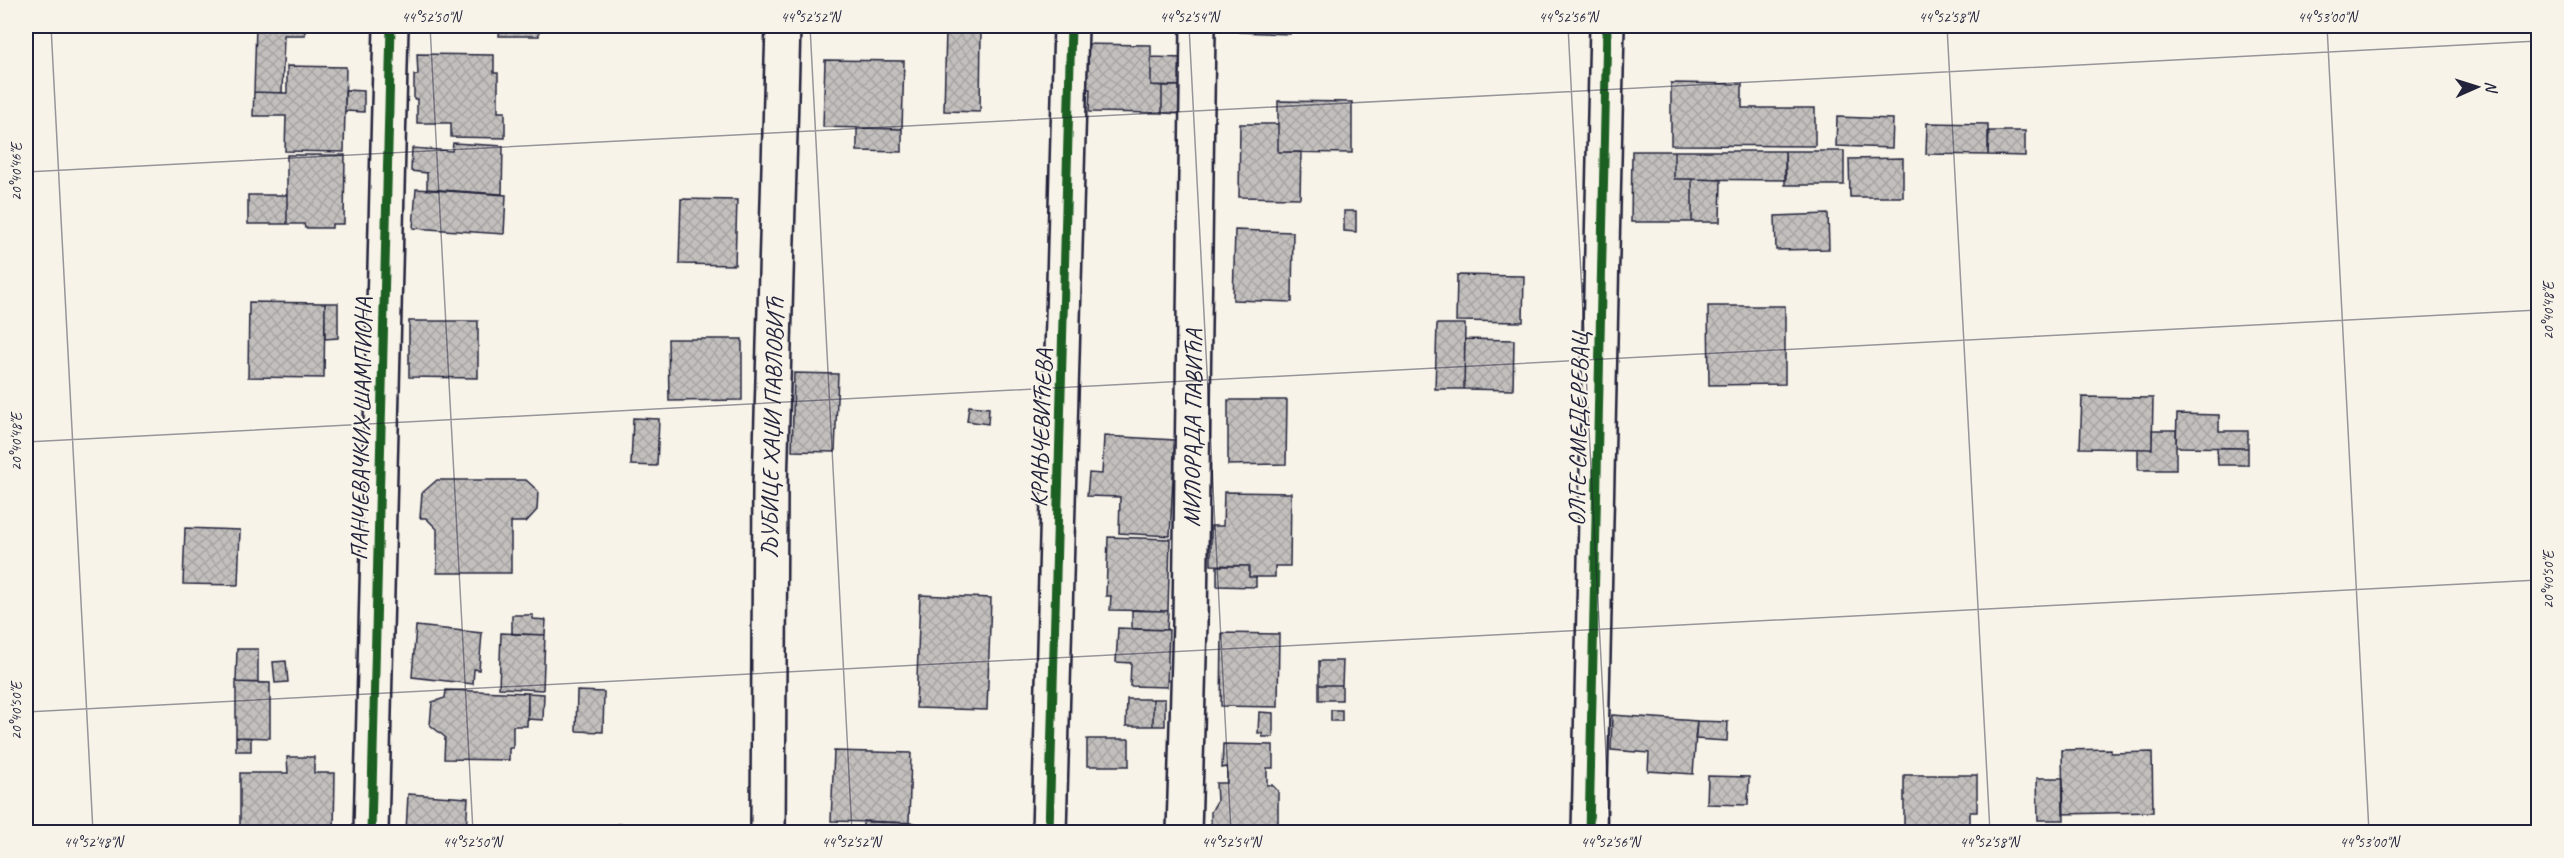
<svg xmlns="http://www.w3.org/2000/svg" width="2564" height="858" font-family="Caveat,sans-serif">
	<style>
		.building { fill: url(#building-cross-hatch); stroke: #22223b; stroke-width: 1.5 }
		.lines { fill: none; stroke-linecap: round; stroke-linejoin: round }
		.minor-casing { stroke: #22223b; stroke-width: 38 }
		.minor { stroke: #f7f3e8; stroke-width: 33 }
		.cycleway-casing { stroke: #f7f3e8; stroke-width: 13 }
		.cycleway { stroke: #1b5e20; stroke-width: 9 }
		.ticks { fill: none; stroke: #22223b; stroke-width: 1.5; stroke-opacity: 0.45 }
		.labels { text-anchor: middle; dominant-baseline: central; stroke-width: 4.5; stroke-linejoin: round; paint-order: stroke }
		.street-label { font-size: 24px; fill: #22223b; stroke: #f7f3e8 }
		.neatline { fill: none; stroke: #22223b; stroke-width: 2 }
		.ticks-label { font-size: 15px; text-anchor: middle; fill: #22223b }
	</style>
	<defs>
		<pattern id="building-cross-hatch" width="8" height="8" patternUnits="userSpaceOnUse" patternTransform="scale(1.5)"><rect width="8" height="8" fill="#c2bfbd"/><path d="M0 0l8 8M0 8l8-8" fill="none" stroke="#a6a4a3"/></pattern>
	</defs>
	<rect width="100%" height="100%" fill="#f7f3e8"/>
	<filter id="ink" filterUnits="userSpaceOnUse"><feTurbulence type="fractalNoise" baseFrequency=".0167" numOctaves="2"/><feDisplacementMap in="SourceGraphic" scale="12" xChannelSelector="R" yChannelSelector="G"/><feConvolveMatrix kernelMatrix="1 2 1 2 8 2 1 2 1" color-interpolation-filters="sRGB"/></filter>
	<g filter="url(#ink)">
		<!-- building -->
		<path class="building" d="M256,26H305V35H284L282,93L254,92Z
			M500,26H539V36H499Z
			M1239,26H1290V34L1239,32Z
			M946,29H981L980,112L944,111Z
			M1079,44L1151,45V85L1162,86V113L1089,112L1090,89H1078Z
			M417,54L494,55V73H498V112H505V138L451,137V123H417V99H414V75H418Z
			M1151,57L1184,58V86L1151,85Z
			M825,60L904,61L902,129L823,127Z
			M287,66L346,67L344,152L285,151L286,116H253L254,92L287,93Z
			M1671,83L1742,84V108H1815V146L1671,145Z
			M1162,86H1184L1183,114L1162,113Z
			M345,90L364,91V112L345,111Z
			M1278,101L1352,102V153L1278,152Z
			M1837,117L1893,119L1892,148L1836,146Z
			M1927,123L1988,124V155L1926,154Z
			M1240,124H1278V152H1301L1300,198L1239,197Z
			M857,128L902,129V152L857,151Z
			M1989,131H2025V156L1988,155Z
			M453,143L503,146L502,194L427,189V173L411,171L412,148L452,151Z
			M1632,151H1674V179H1692V222H1631Z
			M1674,151H1785L1786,180L1674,179Z
			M1785,151H1844V185H1785Z
			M287,155H345L344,224H332V228H305L304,224H287Z
			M1903,158V197H1850L1849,159Z
			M1692,179L1721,180L1720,222H1692Z
			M416,189L506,195L504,234L413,228Z
			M248,195H287V224H248Z
			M681,199L737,200L735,265L679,264Z
			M1344,211H1356V232L1344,231Z
			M1828,214L1829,249L1776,250L1775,216Z
			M1235,230L1293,232L1292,302L1233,300Z
			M1457,275L1524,276L1523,322L1456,321Z
			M249,302L325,303L324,378L248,377Z
			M325,303H338V338L325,339Z
			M1708,306H1785V384L1709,385Z
			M409,321H478V378L409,377Z
			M1437,324H1465L1464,389H1435Z
			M668,339H742V400L669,401Z
			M1465,339L1514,340L1513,390L1464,389Z
			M794,373L838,374L835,452L792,451Z
			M2082,397L2153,398L2152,449L2080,448Z
			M1228,400H1287L1286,464L1228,465Z
			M969,406L989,408L988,424L967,421Z
			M2177,414L2219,415V431H2248V448L2176,447Z
			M633,418L659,419L657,466L631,465Z
			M2152,430H2176V470H2138V449H2152Z
			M1104,436L1175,440L1170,536L1119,533L1120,497L1087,496L1089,473L1102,474Z
			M2217,448H2248V465H2218Z
			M437,480H526L538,491L537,510L526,522H511V573H437V529L426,518H420L422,493Z
			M1224,492L1291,493L1290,566H1275V577H1249V566L1211,565V526H1223Z
			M185,528L240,530L238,585L183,584Z
			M1108,537L1170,539L1168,611L1110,610L1111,596H1106Z
			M1217,566H1249V577H1256V587L1217,586Z
			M920,595L991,598L987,710L916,708Z
			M1132,610L1168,611L1167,630L1132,629Z
			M512,615H533V619L546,620L545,635L512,634Z
			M416,626L482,633L479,670L474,669L473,684L412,677Z
			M1118,628L1169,630L1167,687L1130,686L1131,663L1116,662Z
			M501,633L545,635L543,690L499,688Z
			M1222,633L1279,634L1278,707L1221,706Z
			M237,649H258V683L236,682Z
			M286,661L288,682L275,683L273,662Z
			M1319,661H1343L1342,685H1319Z
			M236,682L270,683V738L236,737Z
			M1319,685H1342V700H1319Z
			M446,690L528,693L527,726H513V748H509V760L444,759L445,737L430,725L432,702L445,698Z
			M577,691L604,692L603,732L576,731Z
			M528,693L544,694L543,720L528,719Z
			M1127,699H1153V726H1126Z
			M1153,699H1165V726H1153Z
			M1331,710H1342V721H1331Z
			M1259,712L1273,713V737H1262V733H1258Z
			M1612,715L1697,721L1693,774L1648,771L1649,753L1611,750Z
			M1697,721L1728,722L1727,741L1695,739Z
			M236,737L251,738V751H236Z
			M1087,739H1129V766H1087Z
			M1223,744L1273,745V768H1267V785H1272L1278,791V832H1211V812L1217,801L1216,783H1227V767L1222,768Z
			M2111,749V753L2152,752L2153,812L2063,814L2062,750Z
			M834,751L911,753L909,823L831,821Z
			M287,757H314V773H335L334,832H240V773H288Z
			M1904,775H1977V812H1970V828L1977,827V832H1904Z
			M1708,776L1749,777L1748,805L1707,804Z
			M2037,778H2063L2064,820H2038Z
			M408,794L468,798L466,832H406Z
			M863,821L915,823V832H863Z
			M617,824L653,826L652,832H616Z"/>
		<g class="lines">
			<defs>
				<g id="minor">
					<path d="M371,832L391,26"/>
					<path id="s1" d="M768,832L770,487L783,26"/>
					<path d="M1049,832L1071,26"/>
					<path id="s2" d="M1184,832L1190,622L1198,26"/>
					<path d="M1589,832L1607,26"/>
				</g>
			</defs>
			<!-- minor casing -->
			<use href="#minor" class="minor-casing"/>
			<!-- minor -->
			<use href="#minor" class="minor"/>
			<defs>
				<path id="cycleway" d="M371,832L391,26
					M1049,832L1071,26
					M1589,832L1607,26"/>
			</defs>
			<!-- cycleway casing -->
			<use href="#cycleway" class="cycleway-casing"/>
			<!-- cycleway -->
			<use href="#cycleway" class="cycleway"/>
		</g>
	</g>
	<!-- ticks -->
	<path class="ticks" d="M51,26L93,832M430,26L473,832M810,26L852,832M1189,26L1231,832M1568,26L1610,832M1947,26L1990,832M2327,26L2369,832M26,172L2538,41M26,442L2538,310M26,712L2538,580"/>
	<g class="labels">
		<!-- street labels -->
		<g class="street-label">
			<text transform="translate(1041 428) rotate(-88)">КРАЊЧЕВИЋЕВА</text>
			<text transform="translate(361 429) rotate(-89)">ПАНЧЕВАЧКИХ ШАМПИОНА</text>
			<text stroke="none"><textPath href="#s1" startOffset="404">ЉУБИЦЕ ХАЏИ ПАВЛОВИЋ</textPath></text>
			<text stroke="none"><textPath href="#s2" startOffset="404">МИЛОРАДА ПАВИЋА</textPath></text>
			<text transform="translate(1578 429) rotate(-89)">ОЛГЕ СМЕДЕРЕВАЦ</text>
		</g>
	</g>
	<!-- margin -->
	<rect width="2564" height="858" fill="none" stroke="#f7f3e8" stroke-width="66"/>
	<!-- north arrow -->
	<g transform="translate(2477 87) rotate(87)" stroke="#f7f3e8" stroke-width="4.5" paint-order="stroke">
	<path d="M0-4.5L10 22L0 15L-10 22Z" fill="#22223b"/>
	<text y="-9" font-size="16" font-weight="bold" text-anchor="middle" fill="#22223b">N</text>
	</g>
	<rect x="33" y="33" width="2498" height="792" class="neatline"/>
	<g class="ticks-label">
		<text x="431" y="22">44°52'50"N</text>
		<text x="810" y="22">44°52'52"N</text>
		<text x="1189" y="22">44°52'54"N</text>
		<text x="1568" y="22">44°52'56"N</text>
		<text x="1948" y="22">44°52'58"N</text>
		<text x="2327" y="22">44°53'00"N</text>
		<text transform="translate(16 172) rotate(-90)" y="5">20°40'46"E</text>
		<text transform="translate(2548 311) rotate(-90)" y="5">20°40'48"E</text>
		<text transform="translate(16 442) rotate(-90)" y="5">20°40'48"E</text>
		<text transform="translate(2548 580) rotate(-90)" y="5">20°40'50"E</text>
		<text transform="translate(16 711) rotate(-90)" y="5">20°40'50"E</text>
		<text x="93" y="847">44°52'48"N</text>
		<text x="472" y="847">44°52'50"N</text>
		<text x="851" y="847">44°52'52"N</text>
		<text x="1231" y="847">44°52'54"N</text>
		<text x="1610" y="847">44°52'56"N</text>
		<text x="1989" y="847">44°52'58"N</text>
		<text x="2369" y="847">44°53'00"N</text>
	</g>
</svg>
